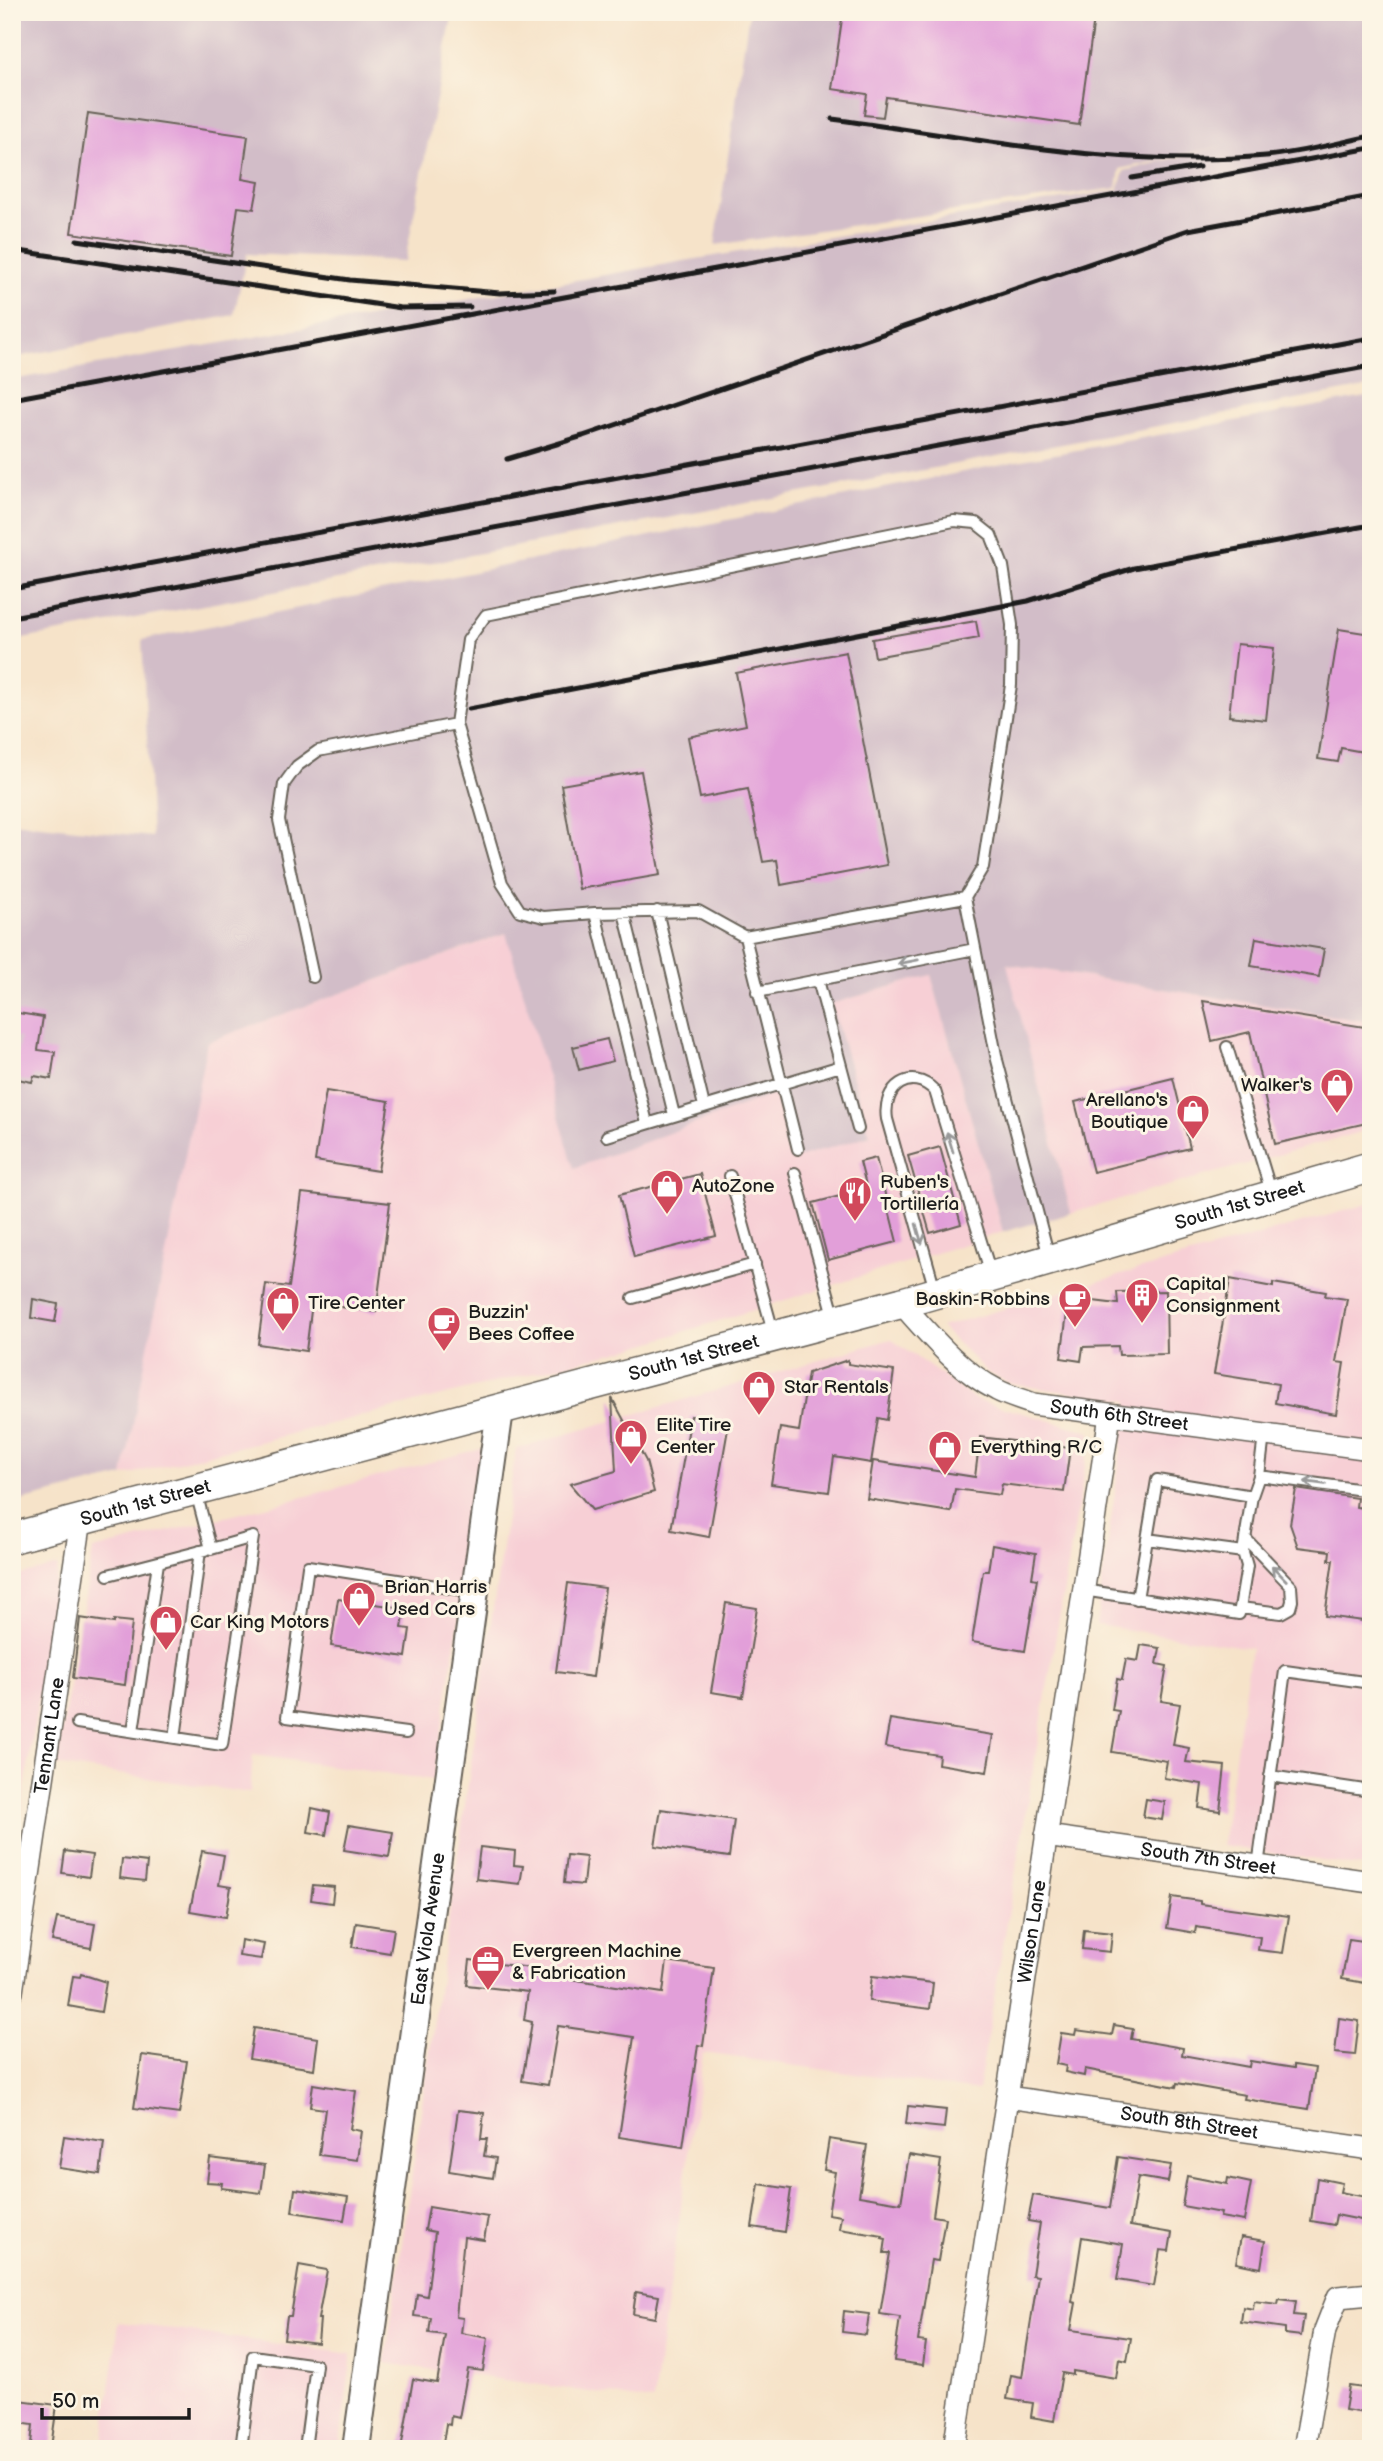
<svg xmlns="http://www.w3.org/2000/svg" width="1383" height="2461" font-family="'Balsamiq Sans',sans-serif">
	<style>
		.built { fill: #f7cfd5 }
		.industrial { fill: #d2bdc8 }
		.building { fill: #e29fd9 }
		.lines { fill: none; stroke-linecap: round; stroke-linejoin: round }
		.service-casing { stroke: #686259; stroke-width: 14 }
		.minor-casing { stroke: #686259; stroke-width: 24 }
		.tertiary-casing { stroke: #686259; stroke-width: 30 }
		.secondary-casing { stroke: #686259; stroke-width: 33 }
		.service { stroke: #fff; stroke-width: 10 }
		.minor { stroke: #fff; stroke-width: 21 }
		.tertiary { stroke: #fff; stroke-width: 26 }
		.secondary { stroke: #fff; stroke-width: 30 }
		.rail { stroke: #1c1c1c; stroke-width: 5 }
		.oneway { stroke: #999 }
		.labels { text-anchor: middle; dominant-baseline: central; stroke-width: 6; stroke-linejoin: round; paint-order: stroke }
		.poi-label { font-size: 19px; fill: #1c1c1c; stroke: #fcf5e5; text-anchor: start }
		.street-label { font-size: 19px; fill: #1c1c1c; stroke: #fcf5e5 }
	</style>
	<rect width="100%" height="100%" fill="#fcf5e5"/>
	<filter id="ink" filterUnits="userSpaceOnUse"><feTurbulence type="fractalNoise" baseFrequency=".0143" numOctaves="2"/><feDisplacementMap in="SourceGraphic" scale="14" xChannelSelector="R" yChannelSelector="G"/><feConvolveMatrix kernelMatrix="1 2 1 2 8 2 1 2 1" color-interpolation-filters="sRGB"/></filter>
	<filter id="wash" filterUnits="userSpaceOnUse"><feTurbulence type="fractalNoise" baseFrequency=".00686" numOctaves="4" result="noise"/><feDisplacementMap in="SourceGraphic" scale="28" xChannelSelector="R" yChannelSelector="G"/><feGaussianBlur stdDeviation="1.57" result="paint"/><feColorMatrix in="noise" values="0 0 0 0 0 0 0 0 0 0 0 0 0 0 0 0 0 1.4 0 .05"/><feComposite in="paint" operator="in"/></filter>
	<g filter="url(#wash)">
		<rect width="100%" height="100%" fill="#f6e3c9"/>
		<!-- built -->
		<path class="built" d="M507,933L575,1167L780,1092L799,1157L870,1135L831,1004L931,975L1003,1232L629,1349L123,1476L203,1043Z
			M1006,964L1371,1022V1129L1071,1213Z
			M1371,1203V1868L1222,1846L1251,1648L1096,1625L1128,1401L1011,1384L988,1373L941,1327Z
			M891,1339L976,1400L1091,1432L978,2091L703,2053L653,2401L385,2363L516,1449Z
			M486,1447L434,1780L253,1755L250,1793L56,1765L93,1550L278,1504Z
			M58,1566L12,1874V1577Z
			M119,2322L352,2354L339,2449H102Z"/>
		<!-- industrial -->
		<path class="industrial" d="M12,12H453L405,261L247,254L234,315L12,358Z
			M749,12H1371V386L12,641V380L684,261L1118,190L1124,171L1226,145L1120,169L1117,188L715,245Z
			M1371,396V1022L1007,964L1071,1213L1003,1232L931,975L831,1004L870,1135L798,1158L780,1092L574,1168L506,933L207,1042L123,1476L12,1503V822L152,837L142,640L1017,461Z"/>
		<g id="blocks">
			<!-- building -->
			<path class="building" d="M843,12H1095L1079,125L886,97L883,117L864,115L867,94L832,89Z
				M88,113L248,136L242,179L259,182L254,209L238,207L231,256L71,233Z
				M976,621L979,638L875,657L872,639Z
				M1339,629L1371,634V744L1369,753L1341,748L1338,762L1318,759Z
				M1237,644L1274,648L1266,720L1229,716Z
				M846,652L887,865L781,885L777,860L763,862L748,789L700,798L688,737L746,725L736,673Z
				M641,771L660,875L579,889L561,785Z
				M1256,938L1324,949L1319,977L1251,966Z
				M1203,1001L1371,1028V1122L1275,1144L1250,1032L1212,1041Z
				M12,1012L43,1017L38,1050L55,1052L51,1079L34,1076L32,1082L13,1078L20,1038L12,1037Z
				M607,1039L613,1061L579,1070L573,1047Z
				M1173,1078L1190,1148L1093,1172L1075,1102Z
				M326,1091L389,1101L378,1171L315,1161Z
				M940,1147L961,1224L930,1233L908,1156Z
				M876,1158L897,1242L828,1260L813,1203L867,1189L860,1162Z
				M700,1174L716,1236L634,1257L619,1195Z
				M302,1193L390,1203L376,1312L312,1303L306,1351L258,1344L266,1284L289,1287Z
				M1230,1279L1273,1287V1283L1326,1292L1325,1296L1347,1299L1336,1362L1344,1363L1336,1414L1275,1403L1278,1384L1214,1374Z
				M1166,1291L1167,1354L1119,1355L1118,1346L1083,1347L1081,1361L1061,1358L1069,1298L1118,1304L1117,1292Z
				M33,1299L58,1304L55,1322L31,1318Z
				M848,1360V1364L894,1371L887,1420L878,1418L871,1463L834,1457L829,1492L771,1484L780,1428L799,1431L808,1373Z
				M612,1398L646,1461L654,1492L592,1510L570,1484L616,1471Z
				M691,1416L729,1423L709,1537L671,1530Z
				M980,1437L1070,1448L1064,1492L1002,1484L1000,1495L955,1489L951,1512L867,1499L873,1461L975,1477Z
				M1296,1489L1357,1498L1356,1507L1371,1509V1622L1325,1616L1333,1560H1329L1330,1551L1298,1547L1290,1524Z
				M992,1545L1036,1553L1032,1578L1037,1579L1025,1651L972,1642L983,1571H988Z
				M568,1583L605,1588L593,1677L556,1672Z
				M338,1599L405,1608L402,1628L410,1629L406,1657L331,1646Z
				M726,1603L757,1608L743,1697L711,1692Z
				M80,1618L114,1623V1620L132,1622L125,1685L73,1678Z
				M1141,1645L1160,1648L1157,1664L1167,1666L1161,1701L1180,1704L1173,1745L1189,1748L1186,1762L1225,1766L1220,1811L1199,1808L1202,1784L1164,1778L1167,1761L1112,1752L1119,1711L1112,1710L1117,1679L1122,1680L1126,1659L1138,1661Z
				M890,1719L993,1735L987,1772L938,1764L939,1755L885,1747Z
				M1146,1799L1165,1802L1162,1820L1143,1817Z
				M312,1808L330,1812L326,1835L308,1832Z
				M661,1809L734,1820L729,1857L655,1846Z
				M349,1825L393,1832L389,1857L344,1850Z
				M480,1847L515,1851L514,1865L523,1866L520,1884L476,1879Z
				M65,1851L92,1855L89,1877L62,1873Z
				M202,1851L224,1855L219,1885L231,1887L226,1917L190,1911Z
				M567,1855L586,1857L583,1885L564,1883Z
				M122,1859L147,1862L145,1881L120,1878Z
				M313,1885L334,1887L332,1903L311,1900Z
				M1172,1897L1200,1901V1904L1289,1916L1283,1953L1258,1950L1260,1937L1196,1927L1195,1933L1167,1928Z
				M57,1918L95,1924L91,1948L52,1941Z
				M356,1923L394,1929L390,1953L352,1947Z
				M1084,1930L1112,1933L1110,1952L1082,1949Z
				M1349,1939L1371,1942V1984L1342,1979Z
				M241,1940L264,1944L261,1959L239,1956Z
				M470,1960L530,1968V1973L663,1993L667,1961L714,1968L703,2046L698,2045L683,2147L619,2137L634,2037L558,2026L548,2085L522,2081L532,2022L524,2020L528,1992L467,1985Z
				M81,1974L106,1982L101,2012L68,2006L73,1976L80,1977Z
				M872,1976L933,1983L930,2009L869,2001Z
				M1339,2018L1359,2021L1355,2055L1335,2053Z
				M1114,2025L1133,2028L1131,2039L1183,2048L1182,2055L1249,2067L1250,2061L1294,2068V2065L1315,2068L1309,2109L1244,2099L1245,2095L1177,2083L1176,2087L1085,2069L1084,2076L1065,2072L1066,2066L1056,2064L1061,2033L1075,2035L1076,2030L1112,2035Z
				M254,2028L318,2038L314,2069L249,2059Z
				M142,2055L187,2061L179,2114L134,2108Z
				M313,2084L356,2091L350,2129L361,2131L357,2160L319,2155L325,2109L310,2107Z
				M908,2106L946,2110L944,2128L906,2124Z
				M458,2110L484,2113L481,2139H487L484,2156L496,2158L493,2178L449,2171Z
				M64,2136L104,2142L100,2174L59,2168Z
				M829,2139L867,2145L859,2196L901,2203L909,2155L941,2160L933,2216L945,2218L938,2261L931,2260L918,2341L926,2342L923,2365L894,2361L900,2317L880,2314L890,2253H884L886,2239L882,2238L883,2236L839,2229L841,2216L828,2214L835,2172L824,2170Z
				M1118,2157L1171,2165L1168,2182L1138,2177L1130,2226L1172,2233L1169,2251L1160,2250L1154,2286L1117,2280L1123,2244L1082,2237L1072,2302L1076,2303L1071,2330L1131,2338L1127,2361L1119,2359L1116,2378L1073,2371V2375L1062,2373L1054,2421L1031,2417L1033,2403L1007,2399L1011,2375L1022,2377L1038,2276L1032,2275L1040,2223L1028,2221L1033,2195L1110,2208Z
				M210,2158L265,2165L261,2193L221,2188L222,2183L207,2182Z
				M1187,2176L1227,2184L1228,2178L1251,2183L1244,2221L1220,2217L1221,2213L1182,2206Z
				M1317,2178L1342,2183L1340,2192L1371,2198V2222L1336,2215L1334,2225L1311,2221Z
				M759,2184L791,2189L785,2232L752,2227Z
				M295,2189L348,2197L344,2220L292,2212Z
				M429,2207L488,2217L484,2240L464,2237L456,2317L463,2318L461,2333L488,2338L483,2371L468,2369L459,2418L451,2416L450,2425L446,2424L442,2449H401L413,2379L437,2383L445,2335L429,2333L431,2318L414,2316L417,2294L427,2296L435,2232L425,2230Z
				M1241,2237L1265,2241L1261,2268L1236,2263Z
				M299,2265L327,2270L318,2319H320L318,2343L284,2339L287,2316H291Z
				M636,2292L659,2296L655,2318L633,2314Z
				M1279,2299L1296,2301L1294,2315L1304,2316L1301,2336L1285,2334V2328L1241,2322L1243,2307L1253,2309L1254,2301L1278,2304Z
				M844,2311L869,2314L866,2335L842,2332Z
				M1349,2386L1371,2389V2414L1345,2410Z
				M12,2399L57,2405L51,2447L31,2444L33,2425L12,2422Z"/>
		</g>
	</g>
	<g filter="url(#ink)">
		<use href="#blocks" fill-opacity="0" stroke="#686259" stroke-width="2"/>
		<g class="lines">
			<defs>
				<path id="service" d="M456,724L502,883L520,911L544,917L595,913L698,911L745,937L965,897
					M657,911L704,1106
					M624,912L674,1115
					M595,913L647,1123
					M745,937L798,1149
					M313,977L279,820L284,784L297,766L318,751L456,724L468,640L486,615L954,521L976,523L991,535L1003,566L1012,625L1011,685L983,867L965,897L997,1060L1049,1257
					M818,980L858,1129
					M757,992L975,949
					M1227,1047L1272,1195
					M607,1136L841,1066
					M795,1173L835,1319
					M730,1176L774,1335
					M935,1290L887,1119C882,1087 911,1066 935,1091L991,1274
					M633,1298L755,1264
					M1259,1476L1371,1491
					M1147,1539L1243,1552
					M108,1575L205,1550
					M1083,1590L1239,1614L1247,1566L1243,1552L1252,1496L1259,1476L1264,1435
					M1137,1599L1157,1480L1252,1496
					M1240,1608L1281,1613L1290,1608L1292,1601L1291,1586L1245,1538
					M77,1723L222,1745L253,1537L211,1549L196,1492
					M133,1731L158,1563
					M406,1733L287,1717L308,1566L475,1592
					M175,1738L200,1551
					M1270,1776L1371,1791
					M1258,1866L1285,1671L1371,1683
					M241,2449L253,2356L316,2365L305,2449"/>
				<g id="minor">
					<path id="s1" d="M901,1303C930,1335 958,1370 997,1390C1008,1396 1021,1399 1033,1404L1371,1449"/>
					<path id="s2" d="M1046,1836L1371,1882"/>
					<path id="s3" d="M12,1992L81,1519"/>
					<path id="s4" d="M1007,2097L1371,2149"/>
					<path id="s5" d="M954,2449L1110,1415"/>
					<path d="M1304,2449L1325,2330L1338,2297L1371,2294"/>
				</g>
				<g id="tertiary">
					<path id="s6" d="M356,2449L500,1410"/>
				</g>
				<g id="secondary">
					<path id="s7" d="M12,1538L901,1303L1371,1167"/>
				</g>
			</defs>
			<!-- service casing -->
			<use href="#service" class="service-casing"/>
			<!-- minor casing -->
			<use href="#minor" class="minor-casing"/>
			<!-- tertiary casing -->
			<use href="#tertiary" class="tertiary-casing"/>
			<!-- secondary casing -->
			<use href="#secondary" class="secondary-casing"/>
			<!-- service -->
			<use href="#service" class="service"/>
			<!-- minor -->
			<use href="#minor" class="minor"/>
			<!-- tertiary -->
			<use href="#tertiary" class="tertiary"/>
			<!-- secondary -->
			<use href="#secondary" class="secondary"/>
			<!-- rail -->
			<path class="rail" d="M832,119C975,138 1121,169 1266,156C1301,153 1336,143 1371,136
				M1132,178L1199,167
				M77,240L350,280L500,293L554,291
				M19,251L401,308L470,307
				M12,399L1371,148
				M507,459L583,436L1188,230L1371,196
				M12,589L1371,338
				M12,617L1371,366
				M469,709L1028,601L1134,568L1371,525"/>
		</g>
		<!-- one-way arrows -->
		<defs><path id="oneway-shaft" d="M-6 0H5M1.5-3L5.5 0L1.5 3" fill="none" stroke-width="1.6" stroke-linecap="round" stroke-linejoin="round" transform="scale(1.75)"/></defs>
		<g class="oneway">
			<use href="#oneway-shaft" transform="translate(908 962) rotate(169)"/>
			<use href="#oneway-shaft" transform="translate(950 1142) rotate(-107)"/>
			<use href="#oneway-shaft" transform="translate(919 1234) rotate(74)"/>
			<use href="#oneway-shaft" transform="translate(1315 1483) rotate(-172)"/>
			<use href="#oneway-shaft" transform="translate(1279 1573) rotate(-134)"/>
		</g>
	</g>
	<!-- icons -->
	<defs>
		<symbol id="shop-pin" viewBox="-11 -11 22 30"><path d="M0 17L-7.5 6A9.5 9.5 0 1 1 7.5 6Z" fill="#d1495b" stroke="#fcf5e5"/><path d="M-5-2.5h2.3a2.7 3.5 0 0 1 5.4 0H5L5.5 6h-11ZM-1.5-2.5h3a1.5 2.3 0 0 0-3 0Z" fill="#fff"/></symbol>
		<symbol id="restaurant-pin" viewBox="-11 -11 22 30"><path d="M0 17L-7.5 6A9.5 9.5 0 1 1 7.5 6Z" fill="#d1495b" stroke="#fcf5e5"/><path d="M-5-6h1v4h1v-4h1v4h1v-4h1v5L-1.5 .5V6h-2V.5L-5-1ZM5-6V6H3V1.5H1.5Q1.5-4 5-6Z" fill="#fff"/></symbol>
		<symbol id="building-pin" viewBox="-11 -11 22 30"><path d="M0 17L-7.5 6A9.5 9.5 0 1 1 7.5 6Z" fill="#d1495b" stroke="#fcf5e5"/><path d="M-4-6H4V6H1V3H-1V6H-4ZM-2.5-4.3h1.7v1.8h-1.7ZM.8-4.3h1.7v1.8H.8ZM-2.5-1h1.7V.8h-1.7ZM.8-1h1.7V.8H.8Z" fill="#fff"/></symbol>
		<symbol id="cafe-pin" viewBox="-11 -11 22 30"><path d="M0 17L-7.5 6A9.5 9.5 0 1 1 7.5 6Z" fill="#d1495b" stroke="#fcf5e5"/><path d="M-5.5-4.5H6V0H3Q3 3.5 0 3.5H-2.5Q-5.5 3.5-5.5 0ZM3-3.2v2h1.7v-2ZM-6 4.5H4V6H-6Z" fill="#fff"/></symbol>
		<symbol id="office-pin" viewBox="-11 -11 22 30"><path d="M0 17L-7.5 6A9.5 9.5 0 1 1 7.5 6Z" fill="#d1495b" stroke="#fcf5e5"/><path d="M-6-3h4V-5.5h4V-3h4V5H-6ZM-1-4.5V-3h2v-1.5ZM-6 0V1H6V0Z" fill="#fff"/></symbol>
	</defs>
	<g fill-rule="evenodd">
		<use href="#shop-pin" x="1318" y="1066" width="38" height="52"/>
		<use href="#shop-pin" x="1174" y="1092" width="38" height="52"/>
		<use href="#shop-pin" x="648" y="1167" width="38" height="52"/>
		<use href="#restaurant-pin" x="836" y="1174" width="38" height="52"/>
		<use href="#building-pin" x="1123" y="1276" width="38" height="52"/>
		<use href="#cafe-pin" x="1056" y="1280" width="38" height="52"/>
		<use href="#shop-pin" x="264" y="1284" width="38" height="52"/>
		<use href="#cafe-pin" x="425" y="1304" width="38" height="52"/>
		<use href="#shop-pin" x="740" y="1368" width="38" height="52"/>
		<use href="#shop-pin" x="612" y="1417" width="38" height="52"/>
		<use href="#shop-pin" x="926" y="1428" width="38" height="52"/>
		<use href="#shop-pin" x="340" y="1579" width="38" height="52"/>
		<use href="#shop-pin" x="147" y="1603" width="38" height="52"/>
		<use href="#office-pin" x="469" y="1943" width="38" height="52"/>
	</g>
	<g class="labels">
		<!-- poi labels -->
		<g class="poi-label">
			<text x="1312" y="1085" text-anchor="end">Walker's</text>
			<text x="1168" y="1100" text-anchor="end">Arellano's<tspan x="1168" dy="22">Boutique</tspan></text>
			<text x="880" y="1182">Ruben's<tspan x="880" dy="22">Tortillería</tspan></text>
			<text x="692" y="1186">AutoZone</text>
			<text x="1166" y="1284">Capital<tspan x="1166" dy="22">Consignment</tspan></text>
			<text x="1050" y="1299" text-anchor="end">Baskin-Robbins</text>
			<text x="308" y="1303">Tire Center</text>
			<text x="468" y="1312">Buzzin'<tspan x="468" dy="22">Bees Coffee</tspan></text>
			<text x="784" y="1387">Star Rentals</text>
			<text x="656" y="1425">Elite Tire<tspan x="656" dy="22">Center</tspan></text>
			<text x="970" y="1447">Everything R/C</text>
			<text x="384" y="1587">Brian Harris<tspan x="384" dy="22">Used Cars</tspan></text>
			<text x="190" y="1622">Car King Motors</text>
			<text x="512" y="1951">Evergreen Machine<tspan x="512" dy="22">&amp; Fabrication</tspan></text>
		</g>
		<!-- street labels -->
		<g class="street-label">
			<text stroke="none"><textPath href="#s7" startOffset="1272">South 1st Street</textPath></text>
			<text stroke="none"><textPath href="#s7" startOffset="705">South 1st Street</textPath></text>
			<text stroke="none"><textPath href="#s1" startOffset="256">South 6th Street</textPath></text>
			<text stroke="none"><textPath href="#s7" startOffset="138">South 1st Street</textPath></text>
			<text stroke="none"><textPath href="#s3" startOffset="259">Tennant Lane</textPath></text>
			<text stroke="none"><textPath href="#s2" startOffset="164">South 7th Street</textPath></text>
			<text stroke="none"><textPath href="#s6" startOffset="525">East Viola Avenue</textPath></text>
			<text stroke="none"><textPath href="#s5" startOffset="523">Wilson Lane</textPath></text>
			<text stroke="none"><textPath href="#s4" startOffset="184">South 8th Street</textPath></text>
		</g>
	</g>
	<!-- margin -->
	<rect width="1383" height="2461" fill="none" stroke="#fcf5e5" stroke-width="42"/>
	<!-- scale -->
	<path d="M42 2408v10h147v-10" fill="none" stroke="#1c1c1c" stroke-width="3.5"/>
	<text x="52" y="2408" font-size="21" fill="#1c1c1c" stroke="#fcf5e5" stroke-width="5" paint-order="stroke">50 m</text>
</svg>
